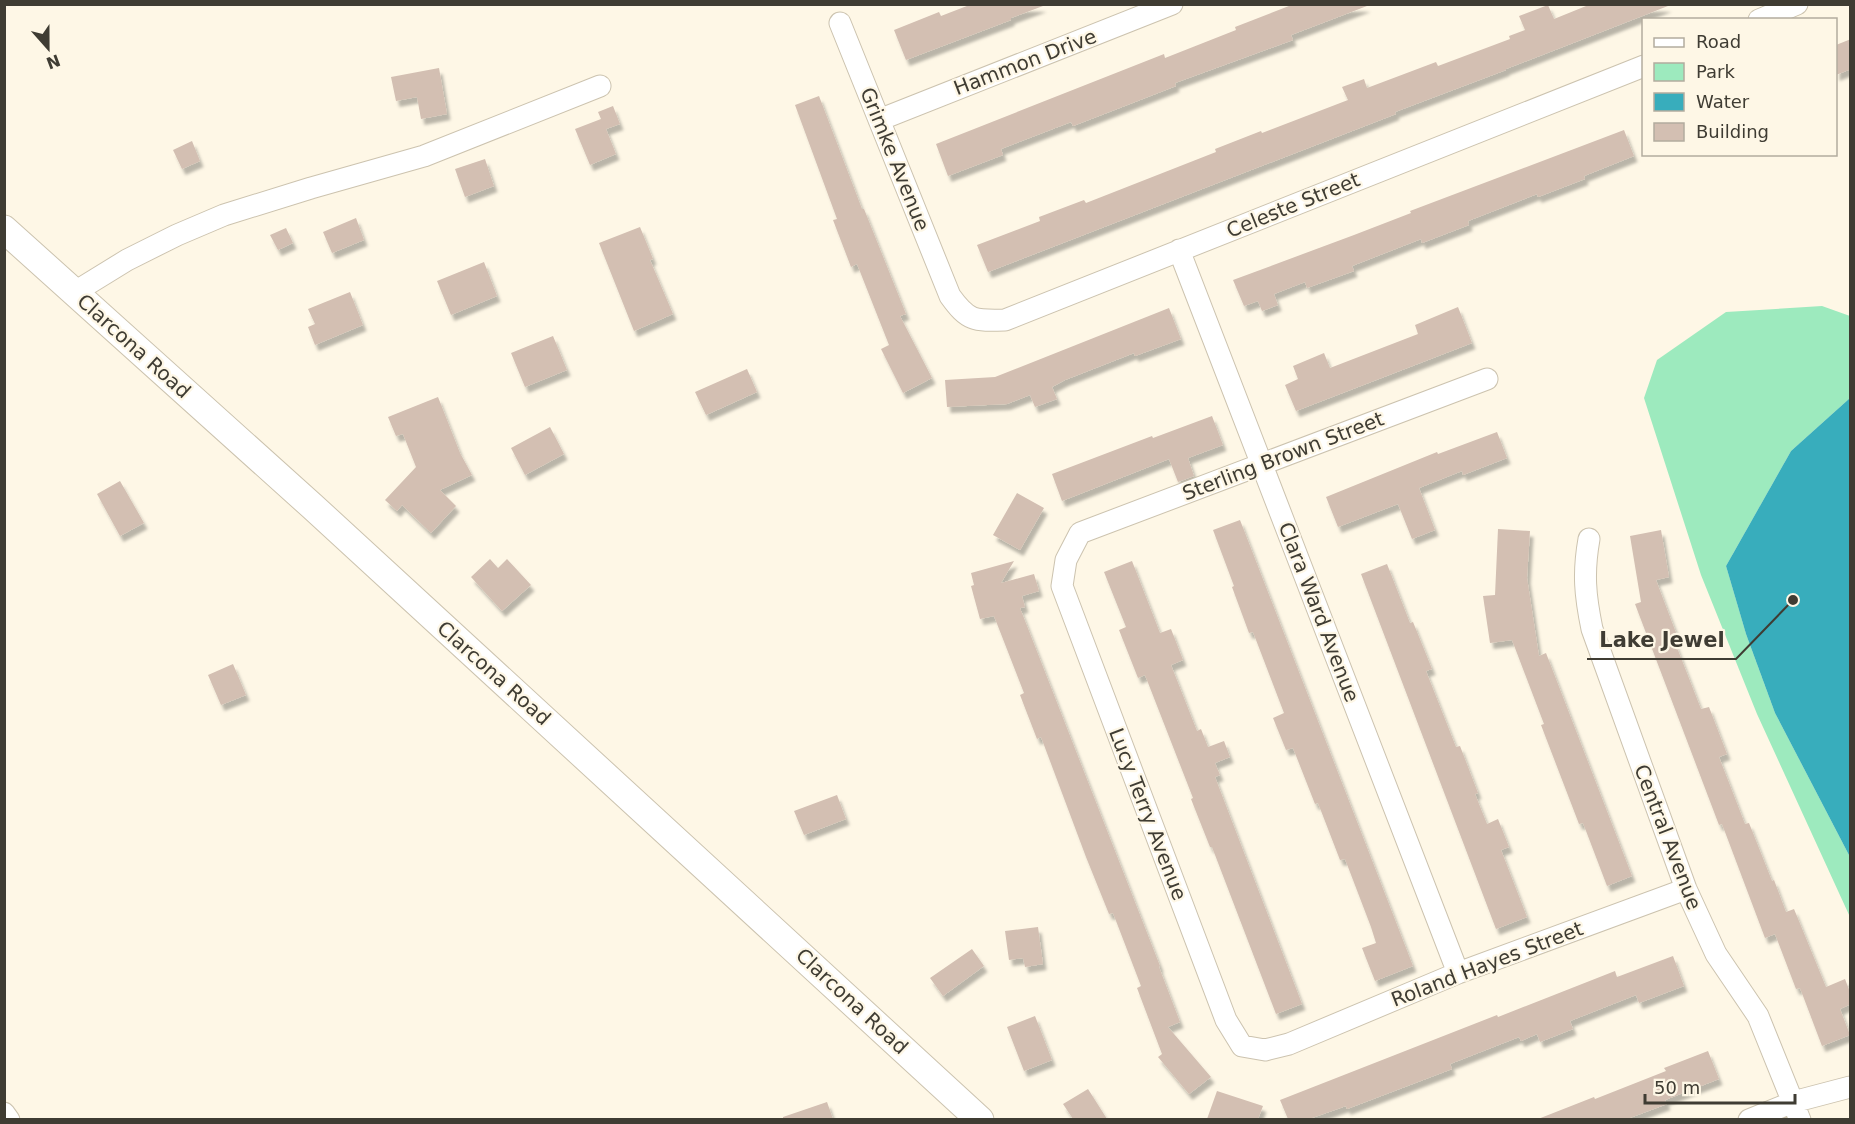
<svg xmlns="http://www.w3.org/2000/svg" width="1855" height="1124" font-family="'DejaVu Sans',sans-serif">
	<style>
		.green { fill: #9deabe }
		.water { fill: #38adbc }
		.building { fill: #d3bfb2; filter: url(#shadow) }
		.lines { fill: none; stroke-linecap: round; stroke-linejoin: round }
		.minor-casing { stroke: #ccc3af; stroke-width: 23 }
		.major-casing { stroke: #ccc3af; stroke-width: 29 }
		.minor { stroke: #fff; stroke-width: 21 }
		.major { stroke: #fff; stroke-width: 27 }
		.labels { text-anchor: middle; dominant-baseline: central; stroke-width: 4.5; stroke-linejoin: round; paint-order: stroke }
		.street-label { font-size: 20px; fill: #3f3c33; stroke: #fef7e6 }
		.leader { fill: none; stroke: #3f3c33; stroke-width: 2 }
		.callout-dot { fill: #3f3c33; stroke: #fef7e6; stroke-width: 2 }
		.callout-label { font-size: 21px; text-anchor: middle; font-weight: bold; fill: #3f3c33; stroke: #fef7e6; stroke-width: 4.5; stroke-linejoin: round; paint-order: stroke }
	</style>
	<defs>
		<filter id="shadow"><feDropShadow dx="3.5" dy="6" stdDeviation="1.5" flood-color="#0004"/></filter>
	</defs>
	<rect width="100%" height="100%" fill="#fef7e6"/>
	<!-- green -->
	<path class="green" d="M1822,306L1850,316V398L1791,451L1726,566L1746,634L1775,713L1850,857V917L1757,714L1701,575L1644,398L1657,360L1726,312Z"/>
	<!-- water -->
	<path class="water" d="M1850,398V857L1775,713L1746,634L1726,566L1791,451Z"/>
	<!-- building -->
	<path class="building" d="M972,4L1043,6L1011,18V20L906,60L894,30L939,12L941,16Z
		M1294,4L1367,6L1291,35L1293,40L1175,83L1176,86L1117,109L1073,126L1071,122L1001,149L1003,155L948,176L936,144L1164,54L1165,58L1236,30L1235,27Z
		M1591,4L1668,6L1506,69V70L1395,112L1396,114L988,272L977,245L1040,221L1039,217L1084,200L1086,203L1216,152L1215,149L1261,131L1262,133L1348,100L1342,87L1364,79L1367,88L1436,62L1438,66L1510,39L1509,36L1525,30L1519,16L1548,5L1554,19Z
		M1851,39V69L1836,75V45Z
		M439,68L447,114L421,119L417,97L396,101L391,77Z
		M819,96L862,209H864L906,314L900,316L932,378L903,393L881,349L889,345L857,264L851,267L833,220L837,219L795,105Z
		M613,106L620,124L606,129L616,154L590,165L575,129L601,119L598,112Z
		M1624,130L1634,156L1584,176L1585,179L1538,197L1537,194L1468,221L1469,225L1422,243L1421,239L1352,266L1354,271L1307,288L1305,282L1274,294L1278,305L1262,311L1258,301L1244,306L1233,280L1354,235L1411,213L1410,211Z
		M192,141L200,161L182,169L173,150Z
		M485,159L494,186L465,197L455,169Z
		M356,218L364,240L332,253L323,232Z
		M640,227L653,259L650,260L673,314L634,331L599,243Z
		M286,228L293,243L278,250L270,235Z
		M484,262L497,296L451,315L437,281Z
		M350,292L363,325L315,345L308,327L315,324L308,309Z
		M1458,307L1472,343L1296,411L1285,385L1298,379L1293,366L1324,353L1330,368L1418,334L1415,325Z
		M1169,308L1181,339L1135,356L1134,353L1065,380L1052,387L1057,399L1035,407L1030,395L1007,404L947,407L945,380L995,377Z
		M553,336L567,370L525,387L511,353Z
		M747,369L757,392L706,415L695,392Z
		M438,397L460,453L472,475L440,490L456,506L431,533L402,505L397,511L385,500L416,467L403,434L396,436L388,417Z
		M1212,416L1223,445L1188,458L1194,476L1178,482L1169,459L1062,501L1052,474L1152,436L1153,438Z
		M550,427L564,454L525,475L511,448Z
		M1497,432L1507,458L1463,475L1462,471L1419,488L1435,530L1412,539L1398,504L1338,527L1326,497L1437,452L1438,454Z
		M120,481L144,523L120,536L97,494Z
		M1017,493L1044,508L1020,550L993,535Z
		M1240,520L1413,966L1375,981L1362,948L1376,943L1371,927L1345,859L1340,860L1318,803L1315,804L1293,748L1286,750L1273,718L1284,713L1253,632L1249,633L1232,587L1234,586L1213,530Z
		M1498,529L1530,531L1527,578L1539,656L1546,653L1632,876L1607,886L1583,823L1579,824L1541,725L1544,724L1512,640L1490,643L1483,596L1495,595Z
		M1661,530L1669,577L1656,580L1678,638L1674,640L1701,709L1709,707L1727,754L1719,757L1745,824L1749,823L1772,881L1774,880L1786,912L1794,909L1826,987L1845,979L1851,995V1004L1840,1009L1850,1035L1822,1046L1800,988L1796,989L1775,934L1765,938L1722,824L1719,825L1635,604L1641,602L1630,536Z
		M490,559L498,568L507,559L531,585L502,611L471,577Z
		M1014,561L1001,583L1034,574L1039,591L1022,596L1025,607L1020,608L1160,966L1159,967L1180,1022L1168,1027L1211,1077L1189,1094L1158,1057L1162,1054L1137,988L1141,986L1113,913L1109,914L1086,857L1041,737L1037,739L1020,695L1024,693L994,616L980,619L971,586L974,585L971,573Z
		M1132,561L1160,633L1171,629L1183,660L1171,665L1197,731L1201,729L1208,747L1224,741L1230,757L1215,763L1220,775L1215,777L1302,1004L1276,1014L1212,847H1210L1191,799L1193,798L1145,675L1138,678L1119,630L1126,627L1104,572Z
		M1387,564L1410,623L1413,622L1432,669L1426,671L1456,747L1460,746L1478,793L1475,794L1487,824L1498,819L1509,847L1501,850L1527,917L1496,929L1361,574Z
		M233,664L246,695L221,705L208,675Z
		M837,795L846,819L804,835L794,811Z
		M1038,927L1043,964L1025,967L1023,958L1009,960L1005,931Z
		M972,949L984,966L943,996L930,978Z
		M1673,956L1684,986L1639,1003L1636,995L1570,1021L1573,1029L1540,1042L1537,1034L1521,1041L1519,1037L1450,1064L1452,1069L1347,1109L1346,1106L1309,1119H1288L1280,1100L1497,1015L1498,1017L1615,971L1617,977Z
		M1035,1016L1052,1060L1024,1071L1007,1027Z
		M1708,1051L1719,1079L1665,1100L1667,1104L1627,1119H1538L1594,1097L1595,1099L1666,1071L1664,1068Z
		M1088,1089L1107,1119H1073L1063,1104Z
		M1217,1091L1263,1106L1258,1119H1207Z
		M827,1102L833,1119H783V1117Z"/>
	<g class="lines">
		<defs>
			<path id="minor" d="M1759,20L1797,4
				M840,23L950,296C968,321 974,321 1005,320L1644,66
				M879,120L1172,4
				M1179,250L1458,973
				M75,292L127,260L177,235L224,215L311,188L424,156L600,86
				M1487,379L1080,533L1066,560L1062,586L1226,1020L1242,1046L1265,1050L1289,1044L1458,973L1686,889
				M1589,539C1583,573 1585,595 1592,629L1686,889L1716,954L1758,1016L1800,1120
				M4,1113L9,1120
				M1749,1120L1793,1102L1850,1087"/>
			<path id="major" d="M4,229L312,506L980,1120"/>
		</defs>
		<!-- minor casing -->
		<use href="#minor" class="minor-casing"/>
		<!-- major casing -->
		<use href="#major" class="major-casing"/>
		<!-- minor -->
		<use href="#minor" class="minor"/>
		<!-- major -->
		<use href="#major" class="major"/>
	</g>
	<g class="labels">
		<!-- street labels -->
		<g class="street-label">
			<text transform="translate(1025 62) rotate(-21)">Hammon Drive</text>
			<text transform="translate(895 159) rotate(68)">Grimke Avenue</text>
			<text transform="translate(1293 205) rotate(-22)">Celeste Street</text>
			<text transform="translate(134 346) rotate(42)">Clarcona Road</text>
			<text transform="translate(1283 456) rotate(-21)">Sterling Brown Street</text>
			<text transform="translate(1319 612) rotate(69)">Clara Ward Avenue</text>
			<text transform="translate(494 673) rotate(42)">Clarcona Road</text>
			<text transform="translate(1148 814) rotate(69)">Lucy Terry Avenue</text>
			<text transform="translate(1668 837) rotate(69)">Central Avenue</text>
			<text transform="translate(1487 964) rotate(-21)">Roland Hayes Street</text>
			<text transform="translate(852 1001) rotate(43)">Clarcona Road</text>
		</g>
	</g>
	<!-- callouts -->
	<path class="leader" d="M1793 600L1736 659H1587"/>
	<circle class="callout-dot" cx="1793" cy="600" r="6"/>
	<g class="callout-label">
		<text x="1662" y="647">Lake Jewel</text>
	</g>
	<!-- border -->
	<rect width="1855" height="1124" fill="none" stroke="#3f3c33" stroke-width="12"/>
	<!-- legend -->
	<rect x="1642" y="18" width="195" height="138" fill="#fef7e6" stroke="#b2ac9e" stroke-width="1.5"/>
	<rect x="1654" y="38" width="30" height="9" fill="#ffffff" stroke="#b2ac9e" stroke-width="1.5"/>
	<text x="1696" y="48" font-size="18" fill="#3f3c33">Road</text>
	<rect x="1654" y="63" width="30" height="18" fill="#9deabe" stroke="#b2ac9e" stroke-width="1.5"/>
	<text x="1696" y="78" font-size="18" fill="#3f3c33">Park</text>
	<rect x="1654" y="93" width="30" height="18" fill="#38adbc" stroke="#b2ac9e" stroke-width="1.5"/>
	<text x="1696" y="108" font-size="18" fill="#3f3c33">Water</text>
	<rect x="1654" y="123" width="30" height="18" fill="#d3bfb2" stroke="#b2ac9e" stroke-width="1.5"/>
	<text x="1696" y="138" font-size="18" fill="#3f3c33">Building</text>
	<!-- north arrow -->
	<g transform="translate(48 48) rotate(159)" stroke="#fef7e6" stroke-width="4.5" paint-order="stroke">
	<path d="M0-4.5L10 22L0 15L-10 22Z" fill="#3f3c33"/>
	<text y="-9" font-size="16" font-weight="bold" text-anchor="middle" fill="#3f3c33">N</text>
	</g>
	<!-- scale -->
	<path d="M1645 1094v9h150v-9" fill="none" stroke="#3f3c33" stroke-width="3"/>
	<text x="1654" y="1094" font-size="18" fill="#3f3c33" stroke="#fef7e6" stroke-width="4.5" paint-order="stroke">50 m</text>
</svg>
